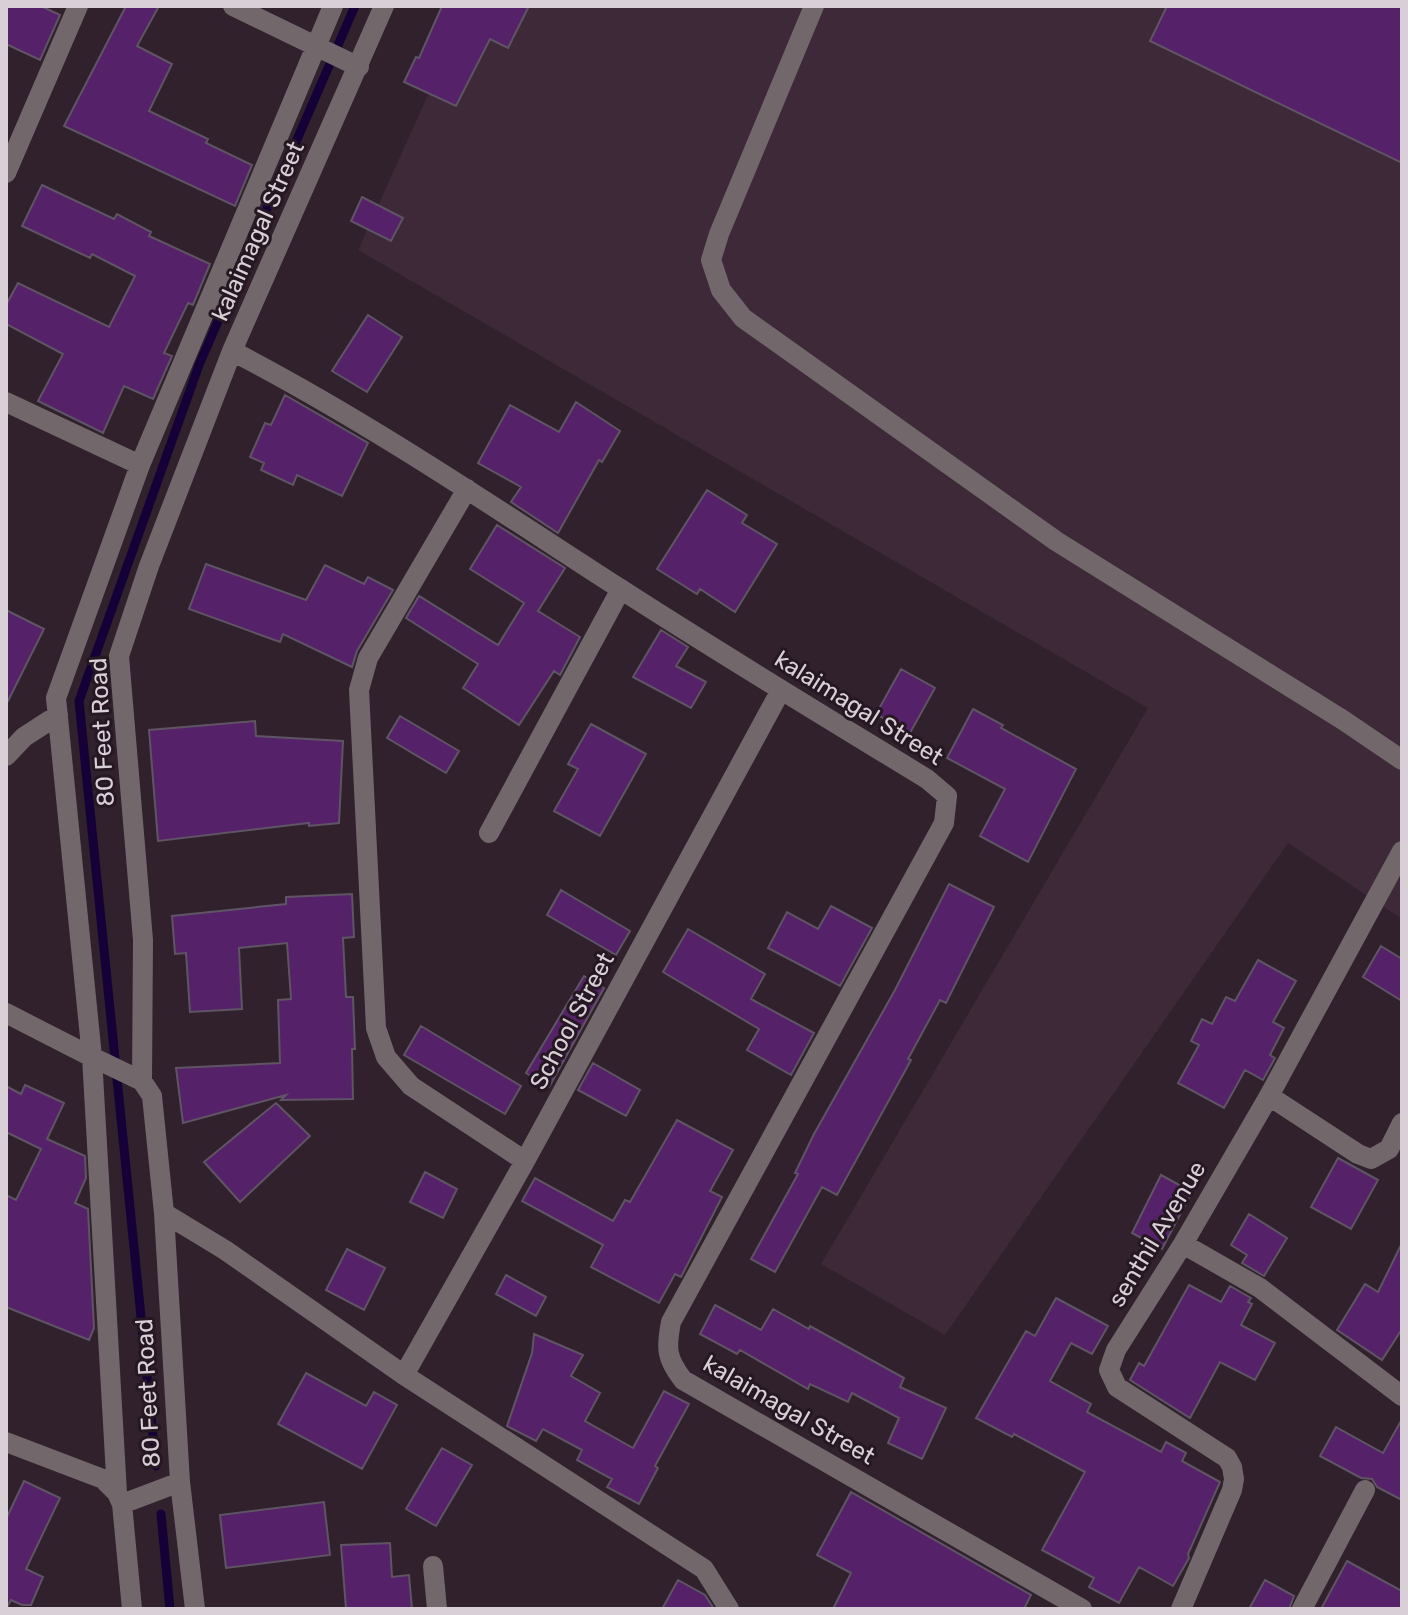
<svg xmlns="http://www.w3.org/2000/svg" width="1408" height="1615" font-family="Rubik,sans-serif">
	<style>
		.built { fill: #3d2938 }
		.lines { fill: none; stroke-linecap: round; stroke-linejoin: round }
		.stream { stroke: #160038; stroke-width: 9 }
		.building { fill: #552269; stroke: #5f5464; stroke-width: 2 }
		.minor { stroke: #72686b; stroke-width: 20 }
		.labels { text-anchor: middle; dominant-baseline: central; stroke-width: 6; stroke-linejoin: round; paint-order: stroke }
		.street-label { font-size: 24px; fill: #d9cfd6; stroke: #261822 }
	</style>
	<rect width="100%" height="100%" fill="#30212c"/>
	<!-- built -->
	<path class="built" d="M468,6H1402V919L1288,843L945,1335L821,1264L1148,708L358,250Z"/>
	<g class="lines">
		<!-- stream -->
		<path class="stream" d="M156,1466L79,701L199,365L355,6
			M161,1514L170,1609"/>
	</g>
	<!-- building -->
	<path class="building" d="M6,6H41L60,15L40,60L6,44Z
		M126,6H159L137,46L172,64L149,111L208,139L206,143L252,165L235,206L64,126Z
		M442,6H529L508,48L490,39L456,106L404,82L416,57L419,58Z
		M1167,6H1402V163L1150,41Z
		M42,185L114,219L117,214L151,232L149,236L210,264L193,305L188,303L164,353L172,356L153,399L124,386L103,433L38,401L63,354L6,324V305L18,283L109,327L135,276L92,254L90,258L22,226Z
		M362,197L403,218L391,241L351,221Z
		M368,315L402,337L367,392L332,371Z
		M285,395L368,443L342,496L297,475L293,485L261,470L264,463L250,457L265,423L271,425Z
		M576,402L620,431L602,462L599,460L558,533L511,502L521,487L478,463L510,405L559,432Z
		M707,490L747,515L742,523L777,544L735,612L700,589L697,594L657,569Z
		M497,525L565,568L538,611L580,637L560,675L554,671L519,725L463,688L478,664L406,618L419,596L498,645L524,603L470,569Z
		M206,564L306,600L325,565L364,584L368,577L393,590L357,651L352,667L283,634L280,642L189,609Z
		M6,610L44,629L6,705Z
		M661,630L688,647L676,666L706,682L691,708L633,677Z
		M901,669L935,688L910,733L876,714Z
		M973,709L1003,725L1001,728L1076,769L1028,862L980,836L1005,789L947,758Z
		M400,716L459,751L446,773L387,738Z
		M255,721L256,736L343,741L339,823L309,826V823L158,841L149,730Z
		M591,724L646,754L600,836L554,811L578,769L568,764Z
		M949,884L994,907L946,1003L940,1000L908,1059L911,1060L837,1195L822,1187L775,1272L751,1259L798,1174L795,1173L814,1134L895,990Z
		M561,890L630,931L616,955L547,915Z
		M352,894L354,937L343,938L346,997H353L355,1049H352L353,1099L281,1100L286,1095L183,1123L176,1068L280,1063L278,1000L291,999L287,943L239,948L242,1009L190,1012L186,953L175,954L172,916L286,904V897Z
		M831,906L872,928L840,986L768,948L787,912L818,929Z
		M688,929L765,974L751,999L814,1033L791,1075L747,1050L759,1029L663,972Z
		M1381,946L1402,959V1001L1363,977Z
		M1258,960L1296,981L1273,1022L1284,1028L1270,1055L1275,1058L1263,1080L1245,1070L1224,1108L1178,1083L1199,1045L1191,1041L1202,1019L1212,1024L1226,997L1235,1001Z
		M584,976L604,988L549,1087L526,1073Z
		M421,1026L521,1086L505,1114L404,1055Z
		M593,1063L640,1090L626,1116L578,1090Z
		M25,1085L64,1103L47,1139L85,1156L86,1178L75,1203L88,1209L94,1328L89,1340L6,1307V1195L16,1200L41,1149L6,1132V1086L21,1094Z
		M276,1103L310,1136L240,1202L204,1162Z
		M677,1120L733,1150L710,1191L722,1197L681,1277L675,1274L659,1303L591,1267L603,1245L522,1201L535,1178L613,1221L625,1200L630,1202Z
		M1338,1158L1378,1180L1351,1229L1311,1207Z
		M425,1172L457,1189L443,1218L410,1202Z
		M1161,1175L1192,1192L1162,1249L1132,1233Z
		M1249,1214L1287,1238L1264,1276L1242,1263L1247,1255L1231,1245Z
		M1402,1243V1329L1382,1360L1337,1330L1365,1284L1378,1292Z
		M347,1249L385,1268L364,1310L326,1290Z
		M506,1275L546,1297L536,1316L496,1294Z
		M1189,1285L1221,1302L1230,1286L1251,1298L1248,1302L1252,1304L1241,1325L1275,1343L1255,1380L1220,1362L1190,1418L1130,1380L1139,1363L1144,1366Z
		M1056,1298L1108,1326L1092,1354L1071,1343L1050,1381L1091,1404L1087,1412L1161,1452L1166,1442L1186,1453L1182,1461L1220,1482L1188,1554L1189,1558L1173,1586L1139,1567L1119,1603L1089,1587L1094,1578L1042,1550L1085,1472L1014,1434L1012,1437L976,1418L1026,1331L1035,1336Z
		M715,1305L761,1330L773,1309L809,1329L810,1326L904,1378L900,1387L946,1408L922,1459L888,1443L899,1418L852,1393L848,1402L810,1384L808,1389L740,1350L737,1354L700,1334Z
		M534,1334L583,1355L571,1376L600,1393L585,1421L633,1448L664,1391L689,1404L655,1466L658,1468L639,1504L607,1487L612,1479L577,1460L582,1450L543,1429L536,1441L507,1426L532,1353Z
		M306,1373L366,1406L374,1392L397,1405L362,1469L278,1424Z
		M1402,1419V1500L1377,1487L1372,1479L1361,1478L1320,1456L1336,1427L1383,1453Z
		M442,1448L472,1465L436,1526L406,1509Z
		M24,1481L60,1498L26,1569L43,1577L31,1605H22L11,1600L6,1609V1519Z
		M851,1492L1031,1595L1024,1609H833L851,1573L817,1555Z
		M324,1502L330,1555L226,1568L220,1515Z
		M390,1543L392,1577L409,1575L412,1609H346L341,1545Z
		M1347,1561L1402,1591V1609H1321Z
		M678,1580L705,1595L714,1609H662Z
		M1265,1580L1294,1596L1289,1609H1249Z"/>
	<g class="lines">
		<!-- minor -->
		<path class="minor" d="M233,6L359,67
			M814,6L719,234L711,260L721,290L743,318L1056,541L1343,720L1402,760
			M6,173L78,6
			M232,351C367,421 492,506 619,588C721,654 824,716 927,779L947,796L944,823L671,1322C666,1348 666,1358 683,1380L1082,1609
			M6,402L140,465
			M467,489L368,658L359,690L376,1028L386,1057L411,1086L525,1161
			M6,756L24,737L58,715
			M489,833L621,589
			M6,1013L92,1057L117,1493L122,1504L132,1609
			M142,1081L143,940L119,656L149,566L232,351L384,6
			M1269,1096L1358,1154L1371,1159L1389,1149L1402,1123
			M164,1213L225,1250L404,1375L704,1569L729,1609
			M1183,1244L1260,1288L1402,1396
			M404,1375L525,1161L781,690
			M6,1442L103,1479L117,1493
			M122,1504L180,1482
			M433,1566L437,1609
			M195,1609L180,1482L164,1213L152,1096L142,1081L92,1057L56,698L140,465L333,6
			M1181,1609L1232,1490L1234,1479L1232,1467L1227,1458L1117,1387L1109,1370L1116,1350L1183,1244L1269,1096L1402,851
			M1302,1609L1365,1490"/>
	</g>
	<g class="labels">
		<!-- street labels -->
		<g class="street-label">
			<text transform="translate(258 231) rotate(-66)">kalaimagal Street</text>
			<text transform="translate(859 708) rotate(32)">kalaimagal Street</text>
			<text transform="translate(102 732) rotate(-93)">80 Feet Road</text>
			<text transform="translate(572 1021) rotate(-62)">School Street</text>
			<text transform="translate(1157 1234) rotate(-59)">senthil Avenue</text>
			<text transform="translate(148 1393) rotate(-93)">80 Feet Road</text>
			<text transform="translate(789 1410) rotate(30)">kalaimagal Street</text>
		</g>
	</g>
	<!-- border -->
	<rect width="1408" height="1615" fill="none" stroke="#d9cfd6" stroke-width="16"/>
</svg>
